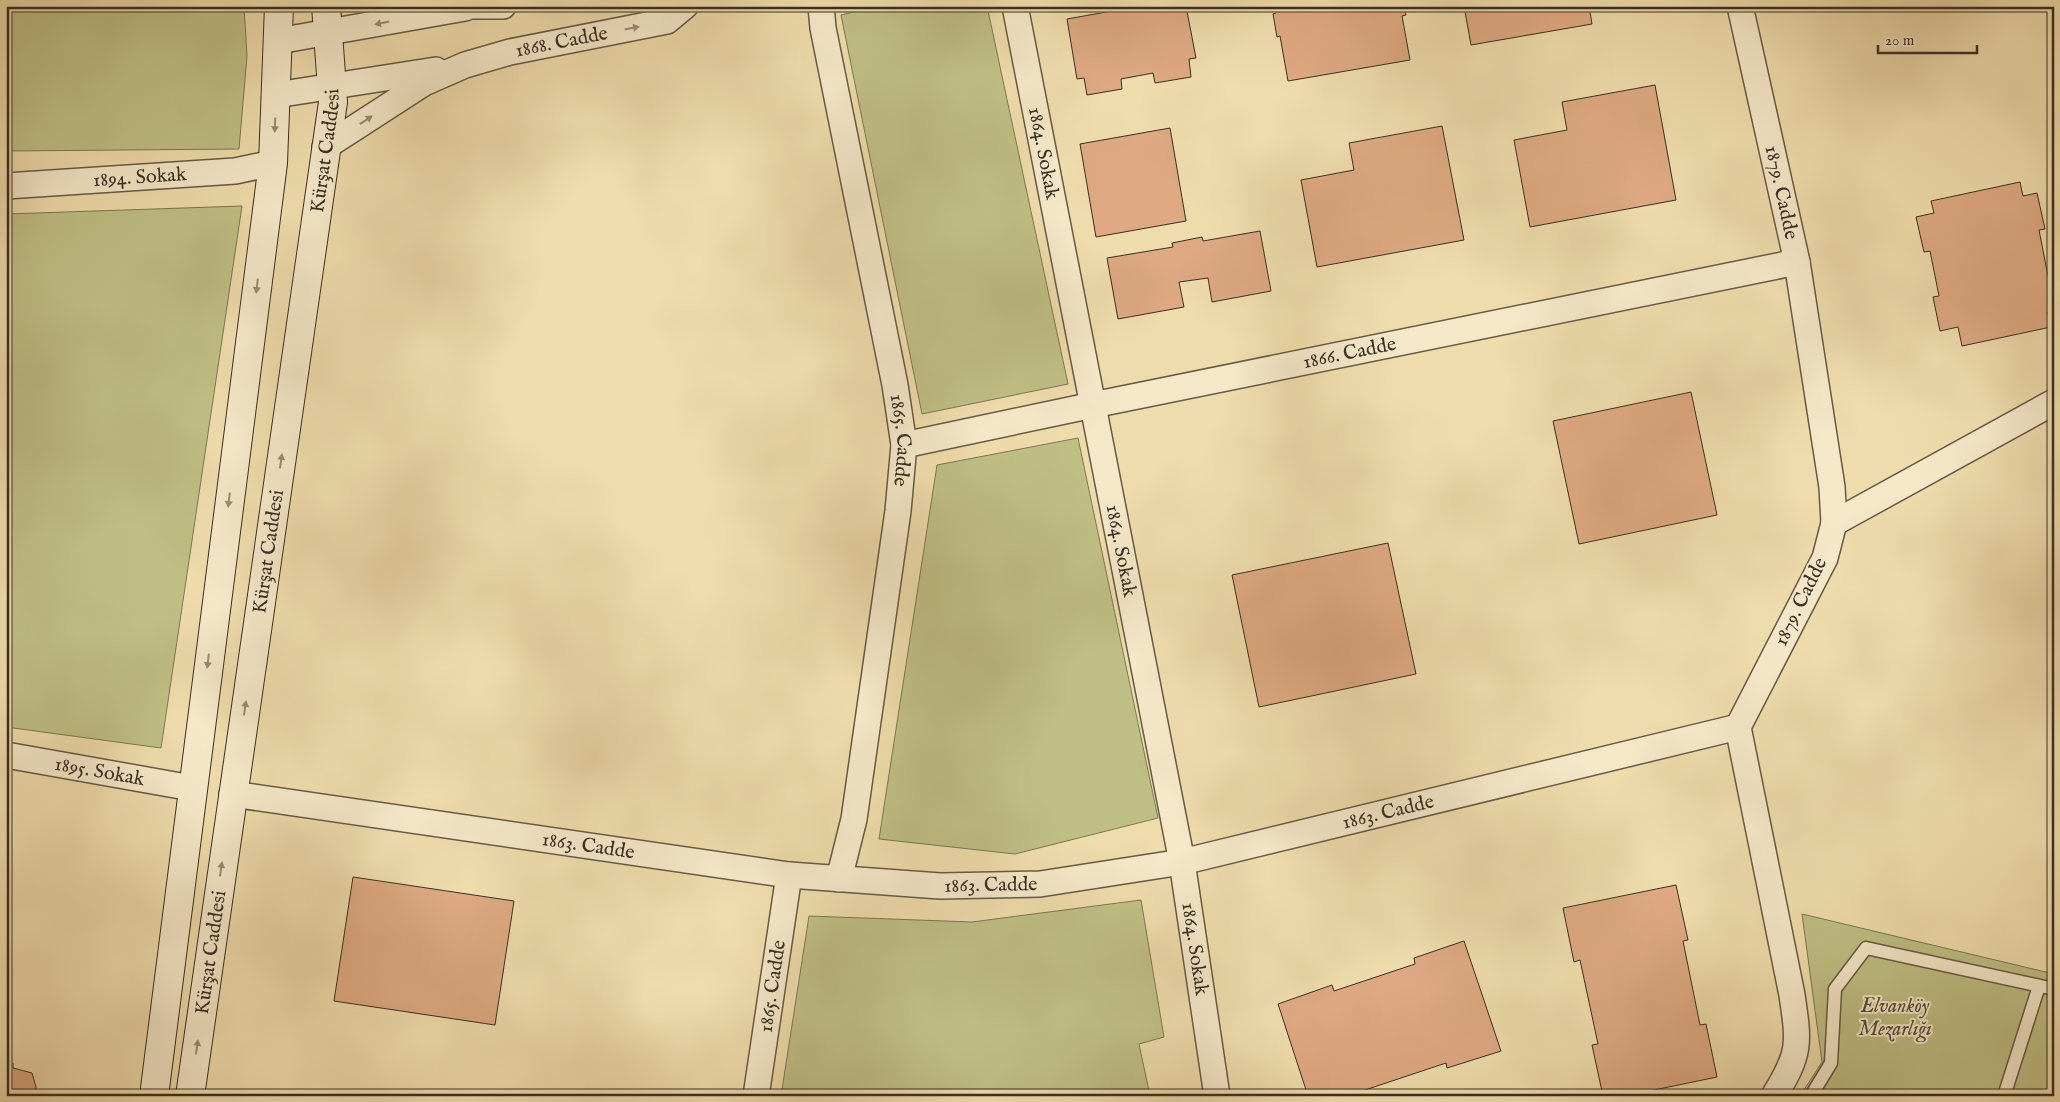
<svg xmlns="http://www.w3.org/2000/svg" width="2060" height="1102" font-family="'IM FELL English',serif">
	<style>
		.green { fill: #bfbf85; stroke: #7c7755 }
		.building { fill: #dea982; stroke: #392f25 }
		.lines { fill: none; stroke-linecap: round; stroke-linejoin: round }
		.lane-casing { stroke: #665a47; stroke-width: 15 }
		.street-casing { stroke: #665a47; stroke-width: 28 }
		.secondary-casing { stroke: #392f25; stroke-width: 30 }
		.lane { stroke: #f5e8c9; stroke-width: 12 }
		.street { stroke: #f5e8c9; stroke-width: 25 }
		.secondary { stroke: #f5e8c9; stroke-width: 28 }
		.oneway { fill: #978c77 }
		.labels { text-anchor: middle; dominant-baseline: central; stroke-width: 4; stroke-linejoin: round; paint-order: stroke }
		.street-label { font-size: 20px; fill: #392f25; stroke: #f5e8c9 }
		.park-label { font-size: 20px; font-style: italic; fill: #544c38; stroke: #f5e8c9 }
	</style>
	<rect width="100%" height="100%" fill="#efdcac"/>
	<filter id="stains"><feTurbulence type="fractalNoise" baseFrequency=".004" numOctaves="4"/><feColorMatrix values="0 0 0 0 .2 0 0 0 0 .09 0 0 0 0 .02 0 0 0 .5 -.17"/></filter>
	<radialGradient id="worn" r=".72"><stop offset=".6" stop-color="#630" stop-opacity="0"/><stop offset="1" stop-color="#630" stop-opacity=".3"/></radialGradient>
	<!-- green -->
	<path class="green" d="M6,6H244L247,56L239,149L6,151Z
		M878,6H987L1068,384L922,414L841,15Z
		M242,206L161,748L6,727V214Z
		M1078,438L1158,818L1015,854L879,839L937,465Z
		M1141,900L1164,1037L1139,1044L1150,1096H781L809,916L972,922Z
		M1802,914L2054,974V1096H1800L1822,1062Z"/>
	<!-- building -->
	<path class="building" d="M1140,6H1186L1196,58L1189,59L1191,77L1155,83L1153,73L1121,79L1122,89L1087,95L1084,78L1077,79L1067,19Z
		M1275,6H1404L1406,15L1402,16L1410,60L1288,81L1280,36L1277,37L1273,14L1276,13Z
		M1464,6H1589L1592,24L1471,45Z
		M1655,85L1676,200L1530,227L1514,140L1567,130L1562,102Z
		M1442,126L1464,240L1317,267L1301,180L1354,170L1349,143Z
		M1170,128L1186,221L1096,237L1080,144Z
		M2020,182L2023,196L2037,193L2045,229L2039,230L2048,276L2054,275V311L2048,312L2051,327L1962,346L1958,327L1940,331L1933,297L1939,296L1930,251L1924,252L1916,217L1934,213L1931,201Z
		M1260,231L1271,291L1212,302L1208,278L1179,282L1184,307L1118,319L1107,258L1173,247L1172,243L1202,237L1203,241Z
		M1691,392L1717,515L1579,544L1553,421Z
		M1388,543L1416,674L1259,707L1232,575Z
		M353,877L514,901L495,1025L334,1001Z
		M1676,885L1688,940L1683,941L1700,1025L1706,1024L1717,1077L1625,1096H1603L1592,1045L1598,1044L1580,960L1574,962L1563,908Z
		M1464,941L1501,1051L1447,1068L1446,1063L1365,1090L1366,1096H1308L1278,1004L1332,985L1334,991L1415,964L1414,958Z
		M6,1062L13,1063V1068L32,1073L36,1087L35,1096H6Z"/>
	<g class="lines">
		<defs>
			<path id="lane" d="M1811,1096L1831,1063L1835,989L1866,948L2054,989
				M2004,1096L2039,986"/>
			<g id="street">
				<path d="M448,6H503"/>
				<path id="s1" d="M821,6L823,28L895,385L904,445L898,511L854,819L839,879"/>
				<path id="s2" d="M1015,6L1182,862L1217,1096"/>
				<path id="s3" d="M1740,6L1797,262L1832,487L1834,523L1825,558L1738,727L1792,995C1799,1043 1801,1053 1774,1096"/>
				<path d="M278,41L465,8"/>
				<path d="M276,95L436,70"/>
				<path id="s4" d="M325,147L424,83L465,65L510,52L667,21L685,6"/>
				<path id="s5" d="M6,186L235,171L273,163"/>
				<path id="s6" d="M904,445L1093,405L1797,262"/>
				<path d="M1834,523L2054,402"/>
				<path id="s7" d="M6,755L192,788"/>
				<path id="s8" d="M232,794L789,875L940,886L1040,884L1182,862L1738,727"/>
				<path id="s9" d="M756,1096L789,875"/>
			</g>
			<g id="secondary">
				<path d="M154,1096L273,163L279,6"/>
				<path id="s10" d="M190,1096L333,102L326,6"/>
			</g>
		</defs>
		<!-- lane casing -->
		<use href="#lane" class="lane-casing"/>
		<!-- street casing -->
		<use href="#street" class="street-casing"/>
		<!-- secondary casing -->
		<use href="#secondary" class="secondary-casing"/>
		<!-- lane -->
		<use href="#lane" class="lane"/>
		<!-- street -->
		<use href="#street" class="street"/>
		<!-- secondary -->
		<use href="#secondary" class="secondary"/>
	</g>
	<!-- one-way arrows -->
	<defs><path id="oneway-solid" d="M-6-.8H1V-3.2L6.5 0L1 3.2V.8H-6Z" transform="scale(1.25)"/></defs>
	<g class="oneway">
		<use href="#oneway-solid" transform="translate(382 23) rotate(169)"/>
		<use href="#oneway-solid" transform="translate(632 28) rotate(-11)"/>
		<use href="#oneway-solid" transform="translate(366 120) rotate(-33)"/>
		<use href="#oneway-solid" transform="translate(275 125) rotate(92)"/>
		<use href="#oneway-solid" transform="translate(257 286) rotate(97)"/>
		<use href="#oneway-solid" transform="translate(281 461) rotate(-82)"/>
		<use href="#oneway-solid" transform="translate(229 500) rotate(97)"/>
		<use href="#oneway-solid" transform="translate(208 661) rotate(97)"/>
		<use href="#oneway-solid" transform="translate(245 708) rotate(-82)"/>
		<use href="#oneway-solid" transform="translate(221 869) rotate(-82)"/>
		<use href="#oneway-solid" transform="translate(197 1047) rotate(-82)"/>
	</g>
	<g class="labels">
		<!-- street labels -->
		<g class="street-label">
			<text stroke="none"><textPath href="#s4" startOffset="262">1868. Cadde</textPath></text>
			<text stroke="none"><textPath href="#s10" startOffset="955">Kürşat Caddesi</textPath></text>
			<text stroke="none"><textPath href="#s2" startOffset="150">1864. Sokak</textPath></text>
			<text stroke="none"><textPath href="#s5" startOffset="134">1894. Sokak</textPath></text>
			<text stroke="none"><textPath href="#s3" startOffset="191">1879. Cadde</textPath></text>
			<text stroke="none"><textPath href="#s6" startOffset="455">1866. Cadde</textPath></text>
			<text stroke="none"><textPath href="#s1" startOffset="442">1865. Cadde</textPath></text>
			<text stroke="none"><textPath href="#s2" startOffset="555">1864. Sokak</textPath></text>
			<text stroke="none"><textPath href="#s10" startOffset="550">Kürşat Caddesi</textPath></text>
			<text transform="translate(1801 602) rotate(-64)">1879. Cadde</text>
			<text stroke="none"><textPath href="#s7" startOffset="95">1895. Sokak</textPath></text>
			<text stroke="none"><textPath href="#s8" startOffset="1170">1863. Cadde</textPath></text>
			<text stroke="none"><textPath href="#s8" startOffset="360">1863. Cadde</textPath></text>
			<text stroke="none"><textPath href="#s8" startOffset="765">1863. Cadde</textPath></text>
			<text stroke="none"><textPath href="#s2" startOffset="960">1864. Sokak</textPath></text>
			<text stroke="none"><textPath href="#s10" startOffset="145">Kürşat Caddesi</textPath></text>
			<text stroke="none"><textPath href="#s9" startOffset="111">1865. Cadde</textPath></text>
		</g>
		<!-- park labels -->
		<g class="park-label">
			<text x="1895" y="1006">Elvanköy<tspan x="1895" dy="23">Mezarlığı</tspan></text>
		</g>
	</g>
	<!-- margin -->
	<rect width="2060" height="1102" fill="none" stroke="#efdcac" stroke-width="25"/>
	<rect x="8" y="8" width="2045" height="1087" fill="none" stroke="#392f25" stroke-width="2.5"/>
	<rect x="12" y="12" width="2035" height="1077" fill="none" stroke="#392f25"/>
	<!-- scale -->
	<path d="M1878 45v8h99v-8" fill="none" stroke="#392f25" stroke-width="2.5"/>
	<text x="1885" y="45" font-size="15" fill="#392f25" stroke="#f5e8c9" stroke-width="4" paint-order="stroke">20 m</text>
	<rect width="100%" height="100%" filter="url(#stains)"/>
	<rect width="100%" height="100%" fill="url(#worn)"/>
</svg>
